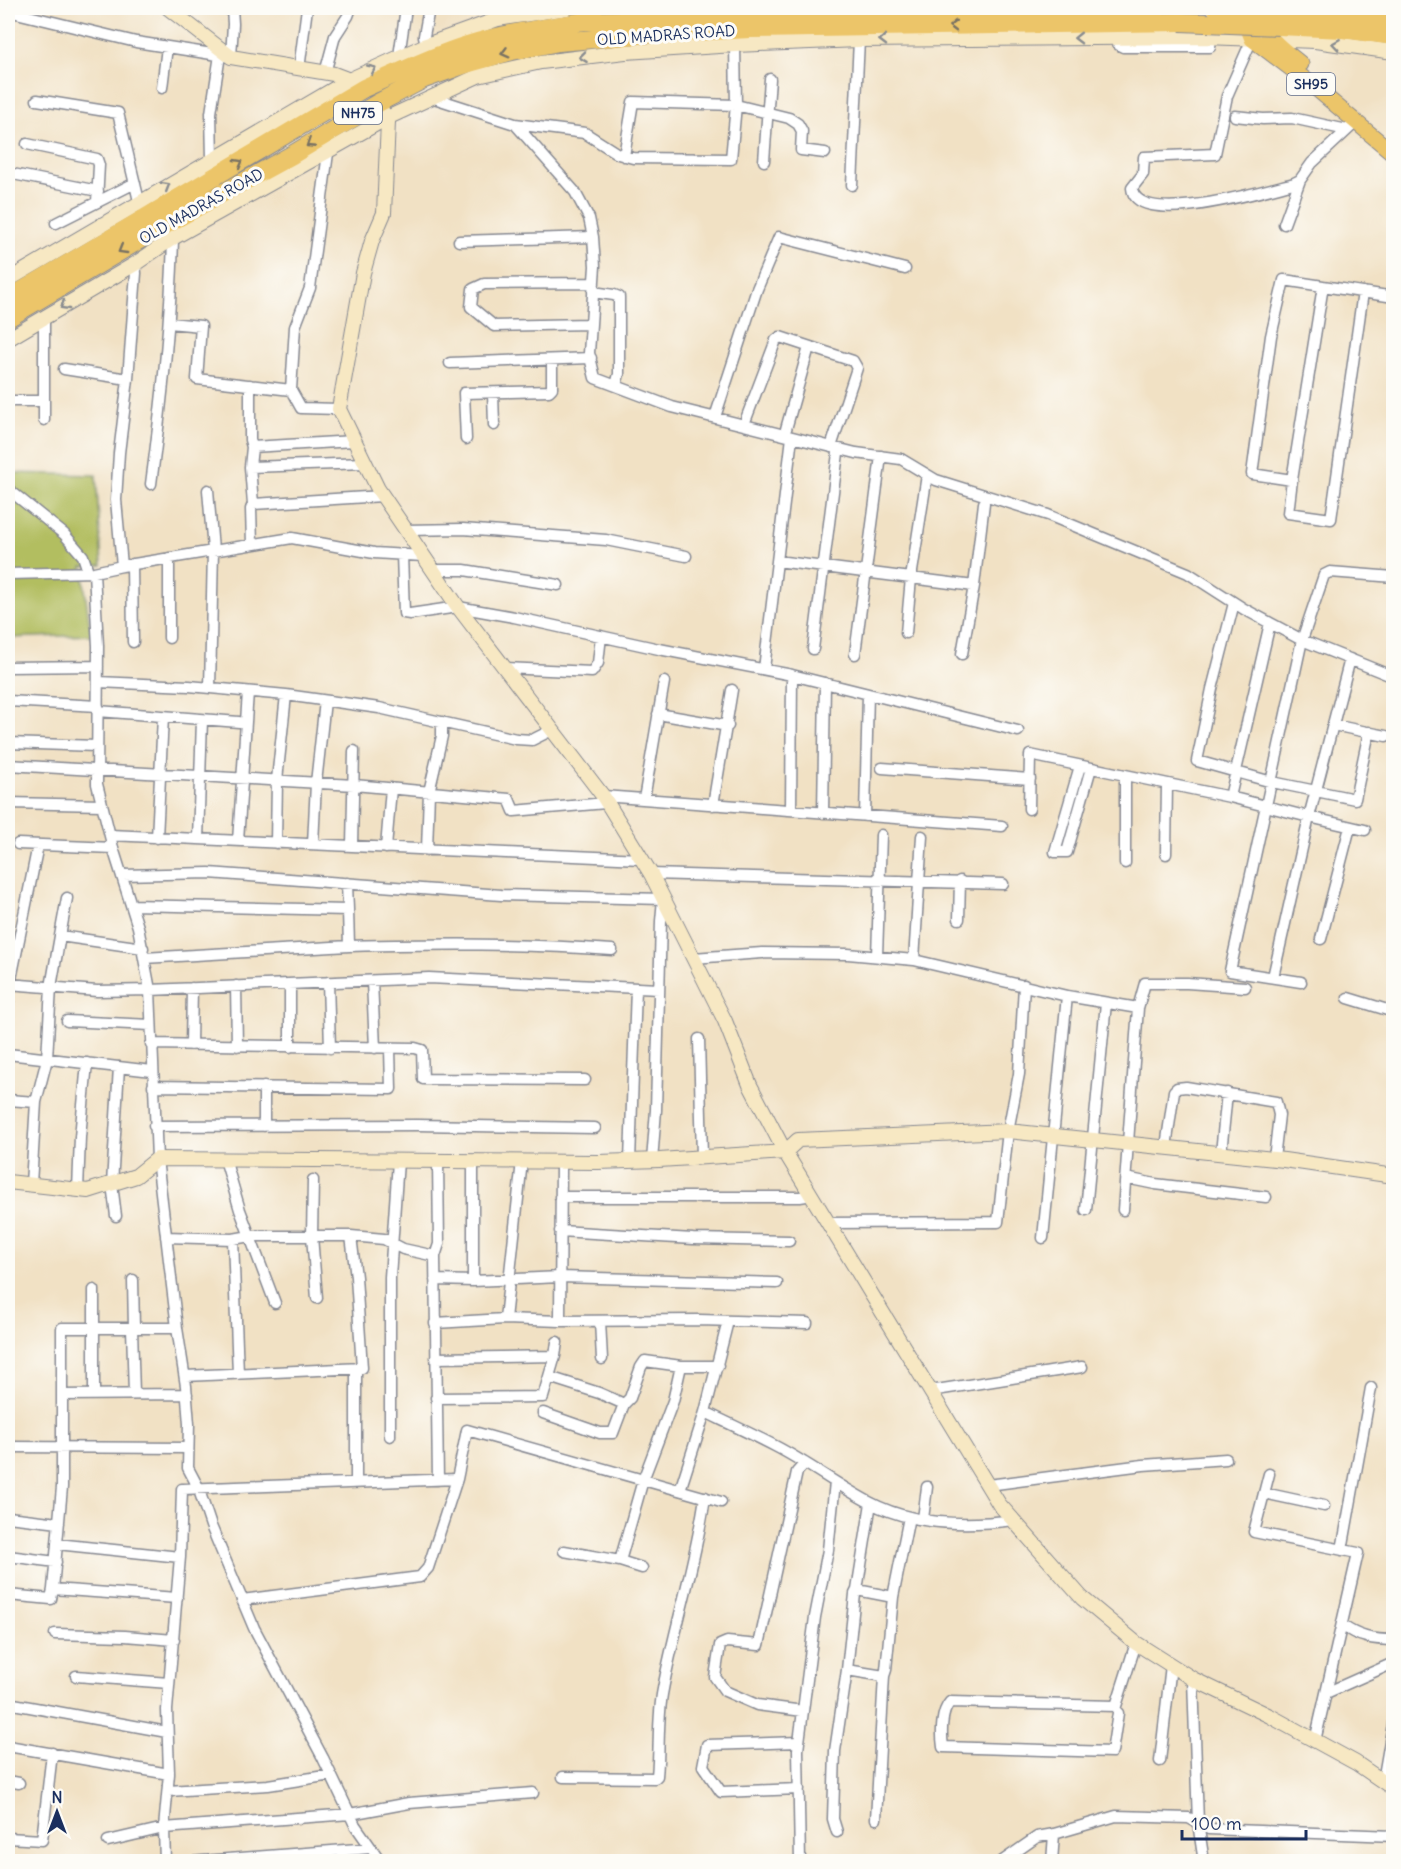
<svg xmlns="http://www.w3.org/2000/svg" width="1401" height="1869" font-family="Delius,sans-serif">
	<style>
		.green { fill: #b2be60; stroke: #66765f; stroke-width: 1.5 }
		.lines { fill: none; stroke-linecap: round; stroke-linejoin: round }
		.street-casing { stroke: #868891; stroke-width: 13 }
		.secondary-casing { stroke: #868891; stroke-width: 16 }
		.primary-casing { stroke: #868891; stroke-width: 17 }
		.highway-casing { stroke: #868891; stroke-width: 20 }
		.street { stroke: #fff; stroke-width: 10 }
		.secondary { stroke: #f7e8c3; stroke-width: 14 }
		.primary { stroke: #ecc569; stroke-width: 15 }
		.highway { stroke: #ecc569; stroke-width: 18 }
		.highway-bridge-casing { stroke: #868891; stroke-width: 20; stroke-linecap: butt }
		.highway-bridge { stroke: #ecc569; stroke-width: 18 }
		.oneway { stroke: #797263 }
		.oneway2 { stroke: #898c90 }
		.labels { text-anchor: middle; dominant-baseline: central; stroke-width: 6; stroke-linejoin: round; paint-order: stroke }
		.shield { fill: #fdfcf7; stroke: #5f6c8c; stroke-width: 1.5 }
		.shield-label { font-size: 14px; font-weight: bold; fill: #1b2f5e }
		.street-label { font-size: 15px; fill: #1b2f5e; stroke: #fdfcf7 }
	</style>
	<rect width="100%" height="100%" fill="#fdfcf7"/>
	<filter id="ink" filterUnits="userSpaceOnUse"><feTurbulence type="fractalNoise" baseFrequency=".0167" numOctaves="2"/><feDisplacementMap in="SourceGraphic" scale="12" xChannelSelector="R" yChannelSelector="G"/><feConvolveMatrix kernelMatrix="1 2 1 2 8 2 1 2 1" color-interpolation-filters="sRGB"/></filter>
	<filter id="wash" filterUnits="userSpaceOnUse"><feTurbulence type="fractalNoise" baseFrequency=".008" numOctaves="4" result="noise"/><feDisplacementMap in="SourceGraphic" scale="24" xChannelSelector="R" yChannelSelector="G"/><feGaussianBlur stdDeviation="1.35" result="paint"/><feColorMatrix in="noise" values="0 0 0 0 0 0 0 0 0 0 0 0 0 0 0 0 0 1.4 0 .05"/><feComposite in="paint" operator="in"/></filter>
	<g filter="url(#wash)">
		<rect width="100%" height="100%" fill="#f1e1c4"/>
		<!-- green -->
		<path class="green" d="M8,473L96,475L102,565L82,567L91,635L8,638Z"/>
	</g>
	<g filter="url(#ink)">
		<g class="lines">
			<defs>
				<path id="street" d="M8,11L136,42L231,57L233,24L232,8
					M1115,38L1119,45L1123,47H1210L1211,37
					M1252,39L1227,96L1215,154L1144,157L1143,174L1132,188C1136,230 1269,189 1294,183L1300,180L1312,163L1356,122
					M426,45L424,36L429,8
					M399,56L406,8
					M299,69L307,8
					M325,73L335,36L348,16L351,8
					M162,88L167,47
					M431,97L515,124L575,192L589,218L593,237L595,266L589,353L595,378L672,407L856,453L901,459L936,480L1048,515L1188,573L1244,609L1302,640L1394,677
					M37,100L118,113L139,201L143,208
					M1235,116L1263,119L1292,118L1347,130
					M515,124L585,133L618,154L633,158L731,159L736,105L735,45
					M27,144L97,159L99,165L97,202
					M328,153L310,288L295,327L291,390L301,408L339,409
					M624,156L633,102L736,105L789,118L798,124L802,131L801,150L825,153
					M212,159L211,113L220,55
					M764,161L770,79
					M8,173L98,191
					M852,185L859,40
					M56,223L135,183
					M1284,224L1300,180
					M459,241L593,237
					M135,264L136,273L128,379L119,453L116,500L122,566L292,538L374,553L423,556
					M593,292L614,295L619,297V374L616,385
					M1363,292L1331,519L1288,513L1292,480L1252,474L1271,336L1284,280L1394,297
					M44,318V420
					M169,323L201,326L197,379L291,390
					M590,324L494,326L471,307L473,289L484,284L594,283
					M450,363L591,358
					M64,369L128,379
					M250,385V440L252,447L250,467L253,504L251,509L252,544
					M493,393L494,425
					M8,401H44
					M715,417L757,289L779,237L905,269
					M746,419L776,340L780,337L853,361L857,368L831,447
					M786,429L809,347
					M466,439L464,393L549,391L552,388V360
					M252,447L354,441
					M250,467L366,463
					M1292,480L1323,286
					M151,484C162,402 171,321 173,238
					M8,489L64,534L83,556L88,571
					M208,490L213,550L210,688
					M253,504L383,496
					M406,530L463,529L606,540L686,556
					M402,554L404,613L410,614L458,607L514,617L659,649L792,675L1018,731
					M169,558V638
					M777,561L974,586L984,503
					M132,564L133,642
					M433,570H464L558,585
					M94,572L98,646L97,784L113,848L138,927L150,990L157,1159L177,1328L186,1386L189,1424L188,1468L198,1487L211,1526L254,1628L323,1758L355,1825L381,1862
					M8,574L94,572L122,566
					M1234,603L1212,689L1197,761L1272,782L1355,799L1369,732
					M906,633L911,578L927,475
					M813,649L838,453
					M855,654L881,456
					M962,654L974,586
					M8,667L98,666
					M505,668L592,672L598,663L601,636
					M764,669L792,437
					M98,682L189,686L286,695L379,708L516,739L532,740L552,730
					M8,701L98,706
					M98,711L239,722
					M658,714L728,726
					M1333,725L1386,736
					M8,743L96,746
					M8,765L354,785L509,799L514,811L606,803
					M1080,766L1055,852H1067L1091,768
					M882,768L1030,779
					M603,796L1002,826
					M1230,797L1270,623
					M644,799L664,682
					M8,803L102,805
					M713,805L732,690
					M1029,809L1030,755L1230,797L1309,817L1350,659
					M791,810L792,675
					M823,813L825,683
					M865,816L868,694
					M110,835L641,859
					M157,838L163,717
					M198,839L202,720
					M238,841L248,692
					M276,843L277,780L286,695
					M18,844L113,848
					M313,844L316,783L325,701
					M352,846L354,751
					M386,848L391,788
					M427,850L429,792L442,736V722
					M1166,854L1167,784
					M1125,863V775
					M651,874L1003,884
					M122,875L209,873L501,895L663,899L661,921L656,1110L652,1161
					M347,883L348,910
					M132,905L348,910L349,946L144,958
					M959,919L960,881
					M60,936L67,898
					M1321,939L1350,827
					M349,946C437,944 524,943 612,950
					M877,956L881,835
					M693,958L762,953L848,954L914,960L1067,996L1138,1008L1145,983H1187L1245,987
					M914,960L922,836
					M1273,977L1309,817L1365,830
					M372,981L375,1048
					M328,982L330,1048
					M1301,982L1230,971L1302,640L1324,575L1330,572L1394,577
					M8,984L97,991L150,990L429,978L659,989
					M236,986L237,1046
					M1348,998L1394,1012
					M8,1010L10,984L38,845
					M67,1021L151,1025
					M699,1039L702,1157
					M151,1044L415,1048L422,1050L423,1079L585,1080
					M191,1045L192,988
					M290,1047V984
					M8,1054L152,1071
					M153,1086L391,1089L390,1048
					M8,1100L36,1102
					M154,1126L418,1125L595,1128
					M264,1126V1087
					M1166,1147L1174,1091L1177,1088L1186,1087L1276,1102L1279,1115L1274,1159
					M1221,1153L1227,1093
					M225,1159L240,1210L275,1303
					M438,1161L439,1244L435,1256L438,1480
					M473,1161V1281
					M630,1161L636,988
					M1126,1178L1155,1184L1266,1197
					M313,1180L312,1236L317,1298
					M31,1184L36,1102L47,1059L51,987L60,936L143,948
					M78,1190L80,1137L87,1063
					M560,1197H800L812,1195
					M1086,1210L1106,1003
					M1123,1210L1138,1008
					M116,1216L112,1184L119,1067
					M829,1223L998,1222L1008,1131L1019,1074L1024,985
					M560,1231L693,1239L789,1241
					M166,1237L233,1239L250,1236H351L384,1239L403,1249L435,1256
					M1043,1238L1067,996
					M233,1239L238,1374
					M133,1280L134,1328
					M435,1280L473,1281L560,1277L777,1283
					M505,1319L560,1321L561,1162
					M560,1321L699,1320L807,1323
					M600,1321L602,1359
					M435,1323L505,1319L522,1161
					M132,1328L134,1394
					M555,1356L557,1342
					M436,1358L555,1356L543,1397L436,1398
					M185,1376L362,1368L356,1277L351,1236
					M549,1377L599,1393L624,1404
					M930,1391L1082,1367
					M94,1394V1290
					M62,1395L187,1394
					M705,1412C728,1423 752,1434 775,1446C808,1463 837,1485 869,1502C912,1525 967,1526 1013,1520
					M543,1413L600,1433H613L624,1404L630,1398L641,1367L645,1361L681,1366H718
					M390,1436V1277L398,1161
					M8,1447L188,1448
					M1269,1474L1254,1532L1358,1553L1315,1741
					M356,1482V1368
					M988,1485L1143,1465L1226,1459
					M680,1490L705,1412L728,1321
					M1264,1493L1324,1506
					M8,1517L59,1523
					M923,1519L927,1487
					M57,1544L180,1557
					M1342,1550L1371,1388
					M564,1551L620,1561L643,1480L673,1401L681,1366
					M8,1556L56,1562
					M620,1561L642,1568
					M857,1590L893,1597
					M8,1595L51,1599L53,1589
					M177,1598L53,1589L62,1487V1328H177
					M242,1600L420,1577L428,1568L457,1479L467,1430L721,1502
					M1342,1625C1357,1637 1374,1640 1394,1640
					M55,1634L125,1636L174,1640
					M847,1670L884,1676
					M76,1676L169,1683
					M1193,1679L1198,1823L1204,1862
					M1326,1693L1389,1665
					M8,1703L167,1732
					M803,1711L757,1705L725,1691L715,1677L720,1645L727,1642L759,1645L797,1472L805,1463
					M1118,1713L1112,1752L943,1747C941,1733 941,1712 950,1702L1116,1706L1136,1643
					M799,1742L707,1745L703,1766L721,1792L799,1789
					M8,1746L169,1774
					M1160,1761L1171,1665
					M563,1777L655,1778L657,1776C660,1747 657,1718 663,1689C675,1625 696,1562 705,1497
					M8,1781L19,1783
					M1383,1781L1394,1718
					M168,1791L268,1785L331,1775
					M876,1819L884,1676L886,1670L893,1597L909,1517
					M837,1832L833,1819L835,1751L847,1670L855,1594L857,1590L871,1503
					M8,1838L42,1840L52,1753
					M108,1841L164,1828L350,1814L409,1803L533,1793
					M165,1862L164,1828L169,1774L167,1710L180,1557L182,1489L457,1479
					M190,1862L371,1848
					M800,1862L798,1750L815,1617L828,1550L835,1482
					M1001,1862L1037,1837L1054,1834L1116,1816L1189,1818L1209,1829L1394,1836
					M1052,1862L1054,1834"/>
				<path id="secondary" d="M168,8L231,57L334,74L355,82
					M1383,8L1394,9
					M378,103L388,122L384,213L372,241L363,273L339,409L378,489L458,607L603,796L651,874L725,1021L750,1085L785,1152L999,1504L1082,1598L1136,1643L1193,1679L1270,1716L1356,1763L1394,1789
					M8,280L351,79L426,45L498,19L567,8
					M8,339L135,264L173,238L387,118L478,76L541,62L625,52L735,45L859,40L1205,37L1315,41L1394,52
					M8,1182L88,1191L136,1176L157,1159L598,1162L659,1160L785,1152L798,1140L1008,1131L1284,1160L1394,1176"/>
				<path id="primary" d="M1243,16L1252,39L1306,80L1394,154
					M1260,18C1267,39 1284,50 1301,64"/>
				<path id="highway" d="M1282,11L1344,13L1394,20
					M1279,26L1343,29L1394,36
					M8,299L364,88C398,73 431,56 467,45C505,33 545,28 585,21L1094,8
					M8,318L156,230L292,155L378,103L424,79L469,63L512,51L559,42L638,35L750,29L1180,22"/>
			</defs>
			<!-- street casing -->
			<use href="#street" class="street-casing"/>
			<!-- secondary casing -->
			<use href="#secondary" class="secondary-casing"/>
			<!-- primary casing -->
			<use href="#primary" class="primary-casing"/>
			<!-- highway casing -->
			<use href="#highway" class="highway-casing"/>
			<!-- street -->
			<use href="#street" class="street"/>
			<!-- secondary -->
			<use href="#secondary" class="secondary"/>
			<!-- primary -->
			<use href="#primary" class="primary"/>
			<!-- highway -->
			<use href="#highway" class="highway"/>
			<defs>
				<path id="highway-bridge" d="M1216,8L1282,11
					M1180,22L1279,26"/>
			</defs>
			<!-- highway-bridge casing -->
			<use href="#highway-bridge" class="highway-bridge-casing"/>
			<!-- highway-bridge -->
			<use href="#highway-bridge" class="highway-bridge"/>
		</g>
		<!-- one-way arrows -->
		<defs><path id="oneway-chevron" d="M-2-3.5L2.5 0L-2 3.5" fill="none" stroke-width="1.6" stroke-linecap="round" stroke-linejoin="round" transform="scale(1.5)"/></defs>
		<g class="oneway">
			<use href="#oneway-chevron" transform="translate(953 26) rotate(179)"/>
			<use href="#oneway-chevron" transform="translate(505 53) rotate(165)"/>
			<use href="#oneway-chevron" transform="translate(310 144) rotate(147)"/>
			<use href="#oneway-chevron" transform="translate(239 163) rotate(-30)"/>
			<use href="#oneway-chevron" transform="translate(122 250) rotate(149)"/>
		</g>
		<g class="oneway2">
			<use href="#oneway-chevron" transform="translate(1078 38) rotate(179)"/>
			<use href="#oneway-chevron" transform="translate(883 40) rotate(179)"/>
			<use href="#oneway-chevron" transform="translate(1336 44) rotate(-172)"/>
			<use href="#oneway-chevron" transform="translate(583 57) rotate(173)"/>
			<use href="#oneway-chevron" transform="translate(372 69) rotate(-25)"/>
			<use href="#oneway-chevron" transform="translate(166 186) rotate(-31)"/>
			<use href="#oneway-chevron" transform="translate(64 306) rotate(150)"/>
		</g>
	</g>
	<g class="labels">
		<!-- shield labels -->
		<g class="shield">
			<rect x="1287" y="73" width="48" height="22" rx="4.5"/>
			<rect x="334" y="102" width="48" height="22" rx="4.5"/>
		</g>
		<g class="shield-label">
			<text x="1311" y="84">SH95</text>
			<text x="358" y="113">NH75</text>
		</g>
		<!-- street labels -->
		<g class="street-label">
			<text transform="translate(666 35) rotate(-4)">OLD MADRAS ROAD</text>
			<text transform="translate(201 206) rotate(-29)">OLD MADRAS ROAD</text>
		</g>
	</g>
	<!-- margin -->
	<rect width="1401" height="1869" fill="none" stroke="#fdfcf7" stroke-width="30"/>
	<!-- north arrow -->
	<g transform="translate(57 1812)" stroke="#fdfcf7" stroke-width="4.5" paint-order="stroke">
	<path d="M0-4.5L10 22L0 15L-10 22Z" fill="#1b2f5e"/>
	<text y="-9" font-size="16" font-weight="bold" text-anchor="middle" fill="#1b2f5e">N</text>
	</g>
	<!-- scale -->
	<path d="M1182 1830v9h124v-9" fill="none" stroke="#1b2f5e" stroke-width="3"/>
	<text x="1191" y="1830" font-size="18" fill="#1b2f5e" stroke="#fdfcf7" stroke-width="4.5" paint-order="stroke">100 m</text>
</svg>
